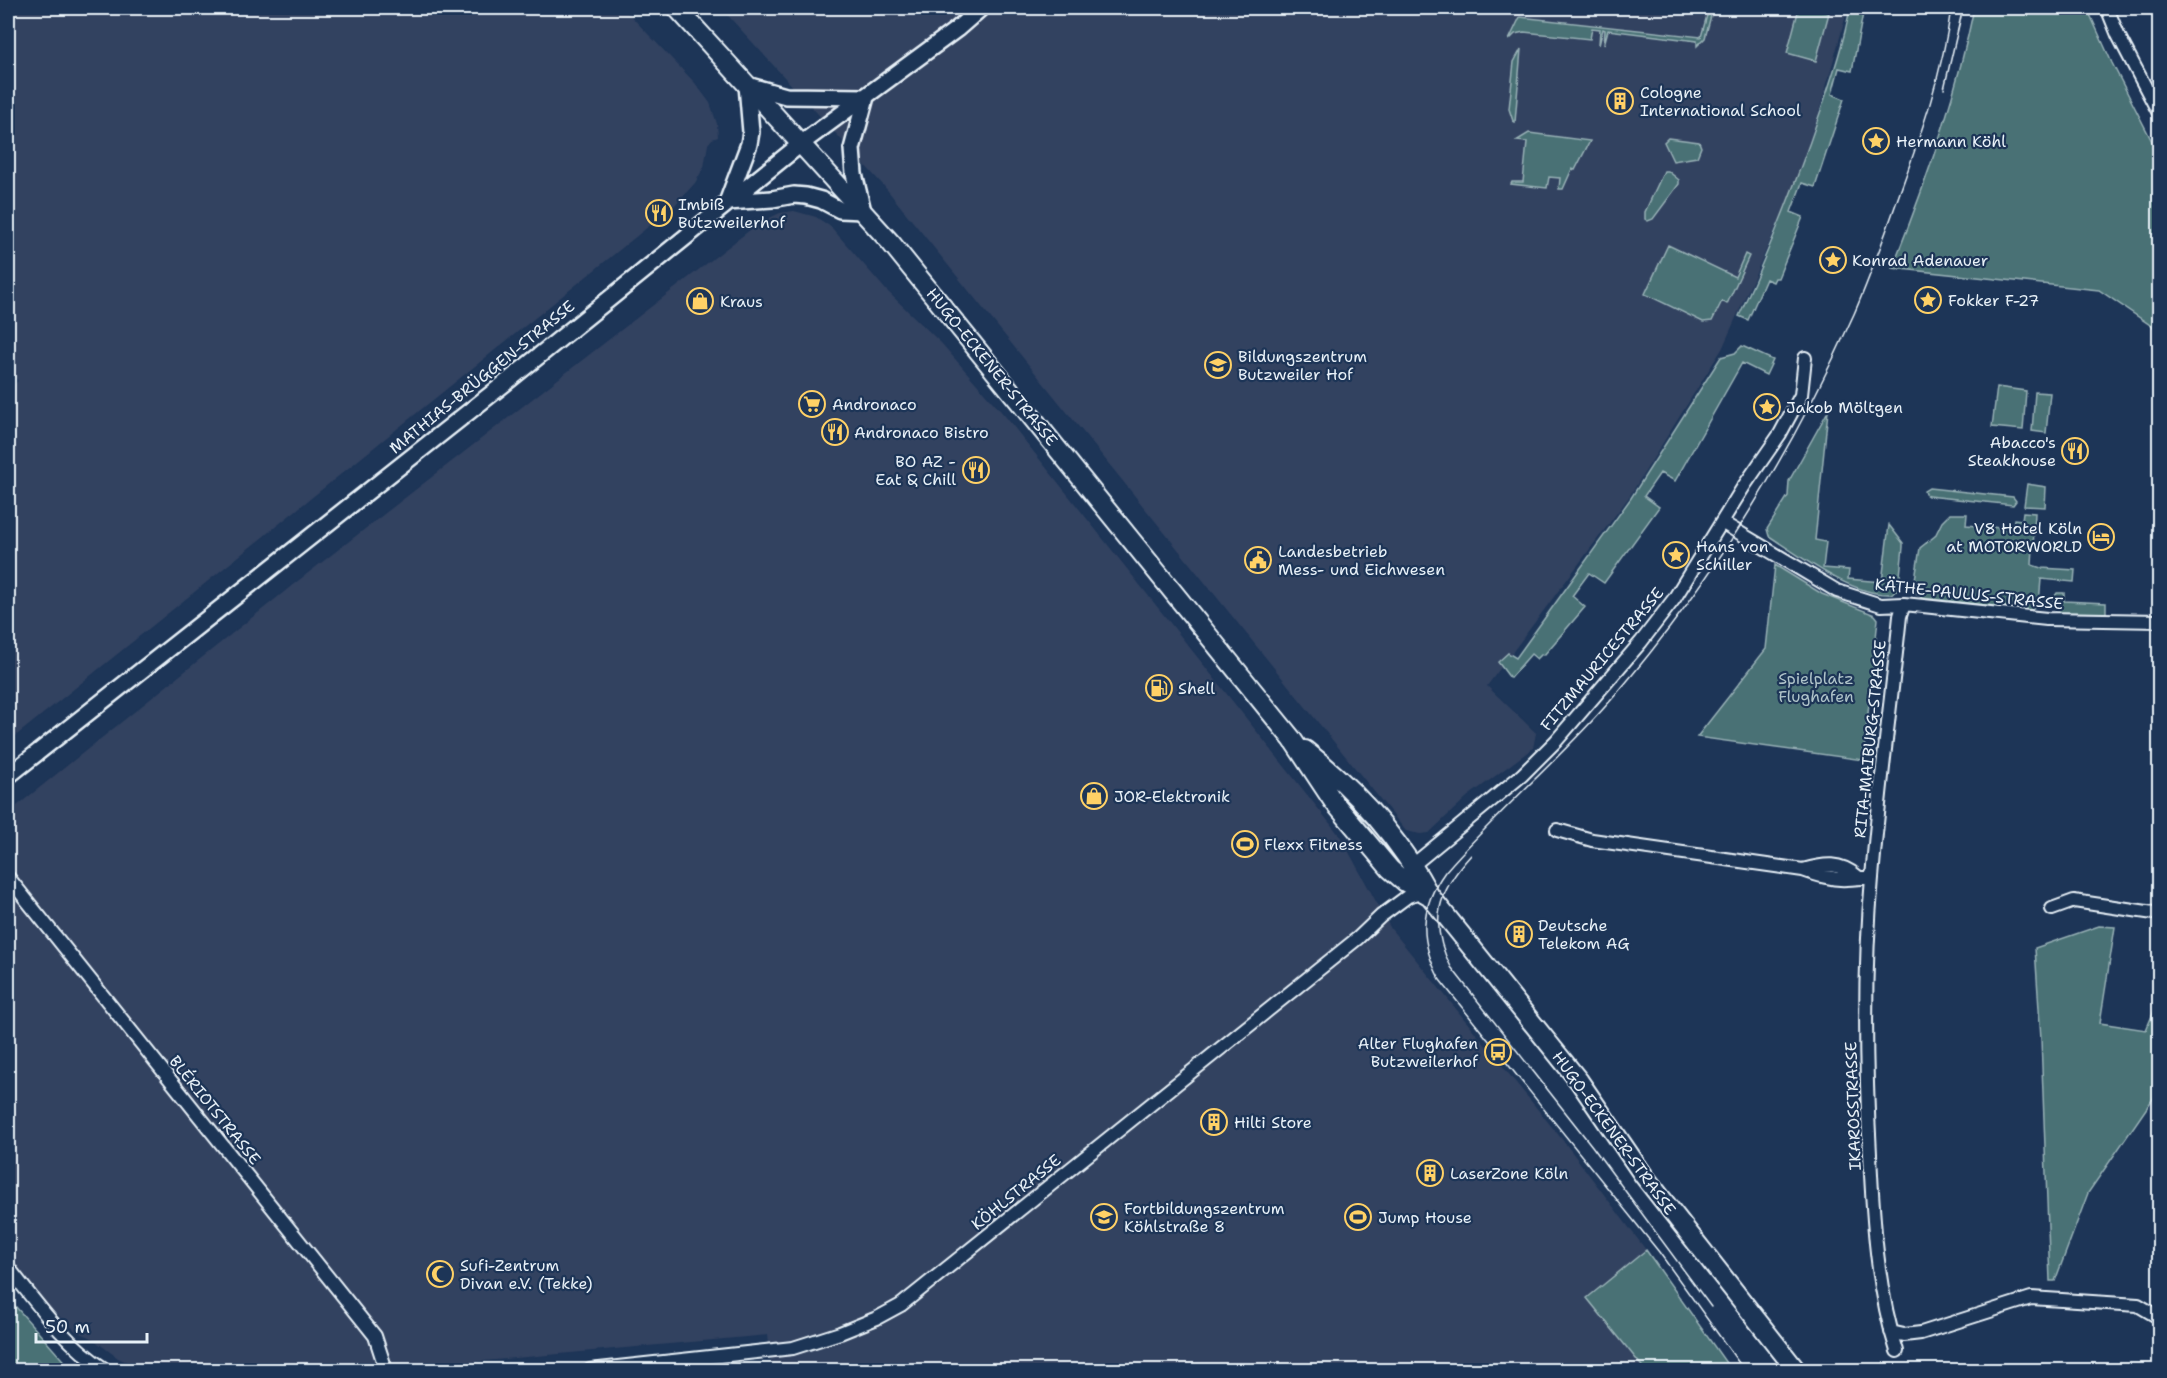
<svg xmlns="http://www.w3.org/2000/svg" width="2167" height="1378" font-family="'Shantell Sans',sans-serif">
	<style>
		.built { fill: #334260 }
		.green { fill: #497175; stroke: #98b1b6; stroke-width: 1.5 }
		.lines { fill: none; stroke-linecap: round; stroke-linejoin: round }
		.minor-casing { stroke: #e8f1f8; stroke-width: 16 }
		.tertiary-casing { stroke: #e8f1f8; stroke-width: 20 }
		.secondary-casing { stroke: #e8f1f8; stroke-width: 22 }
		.minor { stroke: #1d3557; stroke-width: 12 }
		.tertiary { stroke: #1d3557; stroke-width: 15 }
		.secondary { stroke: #1d3557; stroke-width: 18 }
		.tram { stroke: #e8f1f8; stroke-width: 1.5 }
		.labels { text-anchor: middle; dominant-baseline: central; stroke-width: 4.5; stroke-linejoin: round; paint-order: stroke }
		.poi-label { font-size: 16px; fill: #e8f1f8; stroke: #1d3557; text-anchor: start }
		.street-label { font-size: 16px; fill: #e8f1f8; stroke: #1d3557 }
		.park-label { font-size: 16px; fill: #b0c4ca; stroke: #1d3557 }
	</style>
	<rect width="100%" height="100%" fill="#1d3557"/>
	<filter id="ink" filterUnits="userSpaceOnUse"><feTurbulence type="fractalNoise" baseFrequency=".0167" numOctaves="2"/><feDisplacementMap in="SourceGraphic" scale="12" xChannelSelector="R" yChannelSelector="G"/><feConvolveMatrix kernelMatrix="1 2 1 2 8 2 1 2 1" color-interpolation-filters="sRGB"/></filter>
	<g filter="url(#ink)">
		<!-- built -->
		<path class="built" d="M8,8H623L695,83L710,103L717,124L718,137L712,139L708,144L704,167L695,183L674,206L8,742V390L18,381L8,368Z
			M721,8H1848L1818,116L1791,194L1722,349L1629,497L1487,686L1536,733L1533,748L1467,797L1429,833L1420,834L1406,831L884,186Z
			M794,211L816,217L831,227L886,290L941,343L1005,416L1340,836L1391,929L1565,1143L1646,1250L1587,1298L1645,1370H772L768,1335L384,1370H144L118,1358L90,1337L76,1331L49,1307L8,1255V813L294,584L759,223L780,213Z"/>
		<!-- green -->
		<path class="green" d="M1709,8H1713L1705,38L1697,46V41L1608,30L1604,45L1605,30L1603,29L1599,45L1600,29L1592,28L1590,39L1524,32L1515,34L1509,40L1520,17L1701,37Z
			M1799,8H1807L1829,13L1816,61L1787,53Z
			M1850,8H1864L1852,71L1839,68L1832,94L1844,99L1815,187L1802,183L1791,212L1803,217L1778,278H1775L1773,282L1766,279L1748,320L1739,316C1770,248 1797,181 1821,110C1832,77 1844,42 1850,8Z
			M1974,8H2087L2112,63L2159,155V331L2099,290L1892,268C1926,184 1956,97 1974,8Z
			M1521,49L1515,122L1513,121L1509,109L1514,62Z
			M1529,133L1590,141L1575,170L1572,169L1563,189H1559L1560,178L1549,177L1547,188L1511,184L1512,182H1523L1527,142L1516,141Z
			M1668,138L1699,142L1701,147L1697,157L1673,161L1664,142Z
			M1664,171H1668L1679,180V184L1653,219L1648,221L1645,219V212Z
			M1668,245L1735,277L1745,254L1749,256L1727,304L1722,301L1712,321L1703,322L1645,294Z
			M1742,346L1773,360L1766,375L1742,363L1675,481L1660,473L1644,496L1659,507L1604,583L1589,573L1572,596L1585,607L1544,655L1542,654L1537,659L1531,654L1510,678L1498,662L1508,653L1516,658L1631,498L1721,357L1735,353Z
			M1997,387L2026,391L2023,430L1992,427Z
			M2035,392L2050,393L2046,433L2032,431Z
			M1828,411L1815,540L1826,542L1823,568L1849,570L1848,579L1882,582L1889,525L1903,543V547L1899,585L1898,589L1891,594C1852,596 1800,556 1769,536L1767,529L1788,496L1789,481Z
			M2027,484L2046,487L2045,507L2024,506Z
			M1929,488L2013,497L2016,501L2013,505L1928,496L1925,494L1924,491Z
			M2023,512L2035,513L2032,565L2041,568L2075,570L2074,582L2041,579L2039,603L2031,610L1922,598L1916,593L1914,586L1920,548L1935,536L1942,522L1950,514H1967L1966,525L2013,529L2014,519L2022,520Z
			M1775,565L1822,594L1875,615L1878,619L1863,760L1697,737L1766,649Z
			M2057,593H2064V601L2106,603V614H2060L2056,609L2053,599Z
			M2099,926L2115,927L2100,1023L2146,1030L2159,999V1090L2088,1193L2055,1281H2050L2041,1039L2035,948Z
			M1646,1250L1731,1370H1645L1587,1298Z
			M8,1298L68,1366L75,1370H8Z"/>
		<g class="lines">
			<defs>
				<path id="minor" d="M2107,8L2118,35L2160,115
					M1723,523L1837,591L1881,605L1904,604L2047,619L2160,621
					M1557,830L1592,840L1803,870C1817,875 1832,880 1847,879C1857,879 1861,877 1872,878
					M1803,870C1824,864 1840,861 1858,877
					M1409,871L1413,865L1522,775L1556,741L1641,642L1674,599L1744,486L1780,434L1801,395L1805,358
					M8,877L375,1336L386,1370
					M2052,909L2074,901L2160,914
					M8,1267C38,1305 65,1344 106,1370
					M1891,1332L1904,1335L1921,1333L2031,1298L2138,1305L2160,1318
					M1897,1351C1877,1289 1873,1219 1870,1154C1865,1064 1864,967 1872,878C1879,790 1891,703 1900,616L1904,604
					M590,1370L793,1348L840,1333L877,1318L901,1305L1358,938L1381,916L1408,896L1417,893L1426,895"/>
				<path id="tertiary" d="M728,200L749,144L751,132L747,85L786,96L866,97
					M728,202L772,199L794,195L806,196L821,200L840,210L863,211L854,174L852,149L866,97
					M8,776L509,380L802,143L957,29L981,8"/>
				<path id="secondary" d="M677,8L891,243L1292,739L1333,801L1390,869L1405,882L1430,896
					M1305,750C1356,790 1400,839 1430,896L1579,1081L1644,1176L1796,1370"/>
			</defs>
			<!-- minor casing -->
			<use href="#minor" class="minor-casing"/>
			<!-- tertiary casing -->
			<use href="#tertiary" class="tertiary-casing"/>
			<!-- secondary casing -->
			<use href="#secondary" class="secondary-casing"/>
			<!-- minor -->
			<use href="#minor" class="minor"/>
			<!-- tertiary -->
			<use href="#tertiary" class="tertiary"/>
			<!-- secondary -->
			<use href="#secondary" class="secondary"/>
			<!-- tram -->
			<path class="tram" d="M1944,89L1963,8
				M1471,855C1438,891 1428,923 1451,967L1592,1146L1711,1307
				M1744,1370L1659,1252L1440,980C1419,941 1419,908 1445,872C1498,811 1560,759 1612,699C1711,584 1792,452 1854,314C1871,275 1885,235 1899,195C1921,134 1943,72 1951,8"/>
		</g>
	</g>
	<!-- icons -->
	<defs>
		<symbol id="building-ring" viewBox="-11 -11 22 22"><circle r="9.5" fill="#1d3557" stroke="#ffd166" stroke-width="1.5"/><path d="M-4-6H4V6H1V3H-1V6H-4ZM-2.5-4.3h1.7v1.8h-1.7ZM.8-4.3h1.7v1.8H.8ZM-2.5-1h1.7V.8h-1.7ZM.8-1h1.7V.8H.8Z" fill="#ffd166"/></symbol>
		<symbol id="sight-ring" viewBox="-11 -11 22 22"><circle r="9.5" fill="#1d3557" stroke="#ffd166" stroke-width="1.5"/><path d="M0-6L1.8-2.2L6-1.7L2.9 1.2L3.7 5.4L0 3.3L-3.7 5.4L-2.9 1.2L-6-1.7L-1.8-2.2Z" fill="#ffd166"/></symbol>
		<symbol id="restaurant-ring" viewBox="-11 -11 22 22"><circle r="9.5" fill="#1d3557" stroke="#ffd166" stroke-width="1.5"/><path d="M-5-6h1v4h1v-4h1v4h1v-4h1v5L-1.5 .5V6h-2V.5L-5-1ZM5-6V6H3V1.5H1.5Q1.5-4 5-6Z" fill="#ffd166"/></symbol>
		<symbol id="shop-ring" viewBox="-11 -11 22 22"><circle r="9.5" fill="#1d3557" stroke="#ffd166" stroke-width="1.5"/><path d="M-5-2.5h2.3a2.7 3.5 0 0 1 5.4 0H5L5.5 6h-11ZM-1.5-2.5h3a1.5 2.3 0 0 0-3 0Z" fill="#ffd166"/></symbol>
		<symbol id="school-ring" viewBox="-11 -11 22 22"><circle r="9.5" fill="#1d3557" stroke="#ffd166" stroke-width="1.5"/><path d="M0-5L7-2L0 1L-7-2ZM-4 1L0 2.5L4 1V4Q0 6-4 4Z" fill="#ffd166"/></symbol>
		<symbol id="supermarket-ring" viewBox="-11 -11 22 22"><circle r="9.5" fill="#1d3557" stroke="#ffd166" stroke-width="1.5"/><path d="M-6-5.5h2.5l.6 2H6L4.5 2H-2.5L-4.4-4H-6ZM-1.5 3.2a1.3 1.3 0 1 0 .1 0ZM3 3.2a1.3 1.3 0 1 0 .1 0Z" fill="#ffd166"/></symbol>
		<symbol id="hotel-ring" viewBox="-11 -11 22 22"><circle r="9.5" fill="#1d3557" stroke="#ffd166" stroke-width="1.5"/><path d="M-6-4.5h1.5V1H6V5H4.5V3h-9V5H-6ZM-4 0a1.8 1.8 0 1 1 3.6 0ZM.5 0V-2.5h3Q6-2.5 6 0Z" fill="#ffd166"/></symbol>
		<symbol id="civic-ring" viewBox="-11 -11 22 22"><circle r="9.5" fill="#1d3557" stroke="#ffd166" stroke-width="1.5"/><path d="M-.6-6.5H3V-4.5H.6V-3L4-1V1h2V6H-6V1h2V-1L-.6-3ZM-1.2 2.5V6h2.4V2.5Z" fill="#ffd166"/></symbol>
		<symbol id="fuel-ring" viewBox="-11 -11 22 22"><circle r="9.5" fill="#1d3557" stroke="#ffd166" stroke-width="1.5"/><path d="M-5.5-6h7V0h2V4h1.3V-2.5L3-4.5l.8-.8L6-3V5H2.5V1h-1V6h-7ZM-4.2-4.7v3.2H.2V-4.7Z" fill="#ffd166"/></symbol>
		<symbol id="stadium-ring" viewBox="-11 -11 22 22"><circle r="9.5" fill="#1d3557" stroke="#ffd166" stroke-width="1.5"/><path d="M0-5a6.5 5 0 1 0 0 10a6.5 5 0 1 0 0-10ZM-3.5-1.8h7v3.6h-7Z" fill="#ffd166"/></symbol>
		<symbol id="bus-ring" viewBox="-11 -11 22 22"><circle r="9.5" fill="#1d3557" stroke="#ffd166" stroke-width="1.5"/><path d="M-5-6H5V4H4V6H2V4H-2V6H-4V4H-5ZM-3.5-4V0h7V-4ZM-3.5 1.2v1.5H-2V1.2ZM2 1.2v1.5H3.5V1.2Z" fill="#ffd166"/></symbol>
		<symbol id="mosque-ring" viewBox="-11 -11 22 22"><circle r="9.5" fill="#1d3557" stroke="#ffd166" stroke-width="1.5"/><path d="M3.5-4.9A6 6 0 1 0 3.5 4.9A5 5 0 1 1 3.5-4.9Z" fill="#ffd166"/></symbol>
	</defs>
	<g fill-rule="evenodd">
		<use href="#building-ring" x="1605" y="86" width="30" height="30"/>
		<use href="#sight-ring" x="1861" y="126" width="30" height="30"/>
		<use href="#restaurant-ring" x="644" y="198" width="30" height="30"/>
		<use href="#sight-ring" x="1818" y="245" width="30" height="30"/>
		<use href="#sight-ring" x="1913" y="285" width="30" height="30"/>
		<use href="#shop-ring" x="685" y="286" width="30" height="30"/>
		<use href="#school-ring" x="1203" y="350" width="30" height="30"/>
		<use href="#supermarket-ring" x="797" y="389" width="30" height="30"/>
		<use href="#sight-ring" x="1752" y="392" width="30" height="30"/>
		<use href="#restaurant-ring" x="820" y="417" width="30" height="30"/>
		<use href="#restaurant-ring" x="2060" y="436" width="30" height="30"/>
		<use href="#restaurant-ring" x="961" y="455" width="30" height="30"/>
		<use href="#hotel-ring" x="2086" y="522" width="30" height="30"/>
		<use href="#sight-ring" x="1661" y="540" width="30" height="30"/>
		<use href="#civic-ring" x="1243" y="545" width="30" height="30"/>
		<use href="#fuel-ring" x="1144" y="673" width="30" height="30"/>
		<use href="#shop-ring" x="1079" y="781" width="30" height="30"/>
		<use href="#stadium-ring" x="1230" y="829" width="30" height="30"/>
		<use href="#building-ring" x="1504" y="919" width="30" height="30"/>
		<use href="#bus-ring" x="1483" y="1037" width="30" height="30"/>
		<use href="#building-ring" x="1199" y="1107" width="30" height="30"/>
		<use href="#building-ring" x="1415" y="1158" width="30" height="30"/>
		<use href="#school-ring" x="1089" y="1202" width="30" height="30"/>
		<use href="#stadium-ring" x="1343" y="1202" width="30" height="30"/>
		<use href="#mosque-ring" x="425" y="1259" width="30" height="30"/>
	</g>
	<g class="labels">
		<!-- poi labels -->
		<g class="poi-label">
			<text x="1640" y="92">Cologne<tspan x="1640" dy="18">International School</tspan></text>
			<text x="1896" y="141">Hermann Köhl</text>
			<text x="678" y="204">Imbiß<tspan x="678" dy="18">Butzweilerhof</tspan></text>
			<text x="1852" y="260">Konrad Adenauer</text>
			<text x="1948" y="300">Fokker F-27</text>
			<text x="720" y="301">Kraus</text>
			<text x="1238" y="356">Bildungszentrum<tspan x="1238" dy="18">Butzweiler Hof</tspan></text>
			<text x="832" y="404">Andronaco</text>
			<text x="1786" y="407">Jakob Möltgen</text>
			<text x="854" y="432">Andronaco Bistro</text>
			<text x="2056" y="442" text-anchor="end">Abacco's<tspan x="2056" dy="18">Steakhouse</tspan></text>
			<text x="956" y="461" text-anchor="end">BO AZ -<tspan x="956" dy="18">Eat &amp; Chill</tspan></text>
			<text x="2082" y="528" text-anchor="end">V8 Hotel Köln<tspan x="2082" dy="18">at MOTORWORLD</tspan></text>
			<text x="1696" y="546">Hans von<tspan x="1696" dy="18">Schiller</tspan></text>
			<text x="1278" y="551">Landesbetrieb<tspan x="1278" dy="18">Mess- und Eichwesen</tspan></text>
			<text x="1178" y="688">Shell</text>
			<text x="1114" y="796">JOR-Elektronik</text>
			<text x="1264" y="844">Flexx Fitness</text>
			<text x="1538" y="925">Deutsche<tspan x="1538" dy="18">Telekom AG</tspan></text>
			<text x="1478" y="1043" text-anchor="end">Alter Flughafen<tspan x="1478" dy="18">Butzweilerhof</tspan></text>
			<text x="1234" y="1122">Hilti Store</text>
			<text x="1450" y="1173">LaserZone Köln</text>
			<text x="1124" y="1208">Fortbildungszentrum<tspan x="1124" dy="18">Köhlstraße 8</tspan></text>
			<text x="1378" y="1217">Jump House</text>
			<text x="460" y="1265">Sufi-Zentrum<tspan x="460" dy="18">Divan e.V. (Tekke)</tspan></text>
		</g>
		<!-- street labels -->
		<g class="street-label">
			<text transform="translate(992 367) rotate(51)">HUGO-ECKENER-STRASSE</text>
			<text transform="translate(482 377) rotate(-39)">MATHIAS-BRÜGGEN-STRASSE</text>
			<text transform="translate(1969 594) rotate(6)">KÄTHE-PAULUS-STRASSE</text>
			<text transform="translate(1602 659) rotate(-50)">FITZMAURICESTRASSE</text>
			<text transform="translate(1870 739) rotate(-84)">RITA-MAIBURG-STRASSE</text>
			<text transform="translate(1853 1106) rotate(-92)">IKAROSSTRASSE</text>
			<text transform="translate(215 1110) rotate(51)">BLÉRIOTSTRASSE</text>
			<text transform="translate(1614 1133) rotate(54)">HUGO-ECKENER-STRASSE</text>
			<text transform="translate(1016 1192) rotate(-39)">KÖHLSTRASSE</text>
		</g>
		<!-- park labels -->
		<g class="park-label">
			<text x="1816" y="678">Spielplatz<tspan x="1816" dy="18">Flughafen</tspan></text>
		</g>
	</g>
	<!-- margin -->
	<rect width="2167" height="1378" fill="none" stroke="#1d3557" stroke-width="30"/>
	<rect x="15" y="15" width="2137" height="1348" fill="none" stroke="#e8f1f8" stroke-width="2" filter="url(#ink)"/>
	<!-- scale -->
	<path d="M36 1333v9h111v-9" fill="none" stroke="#e8f1f8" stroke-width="3"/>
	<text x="45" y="1333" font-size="18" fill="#e8f1f8" stroke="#1d3557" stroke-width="4.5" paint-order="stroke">50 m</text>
</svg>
